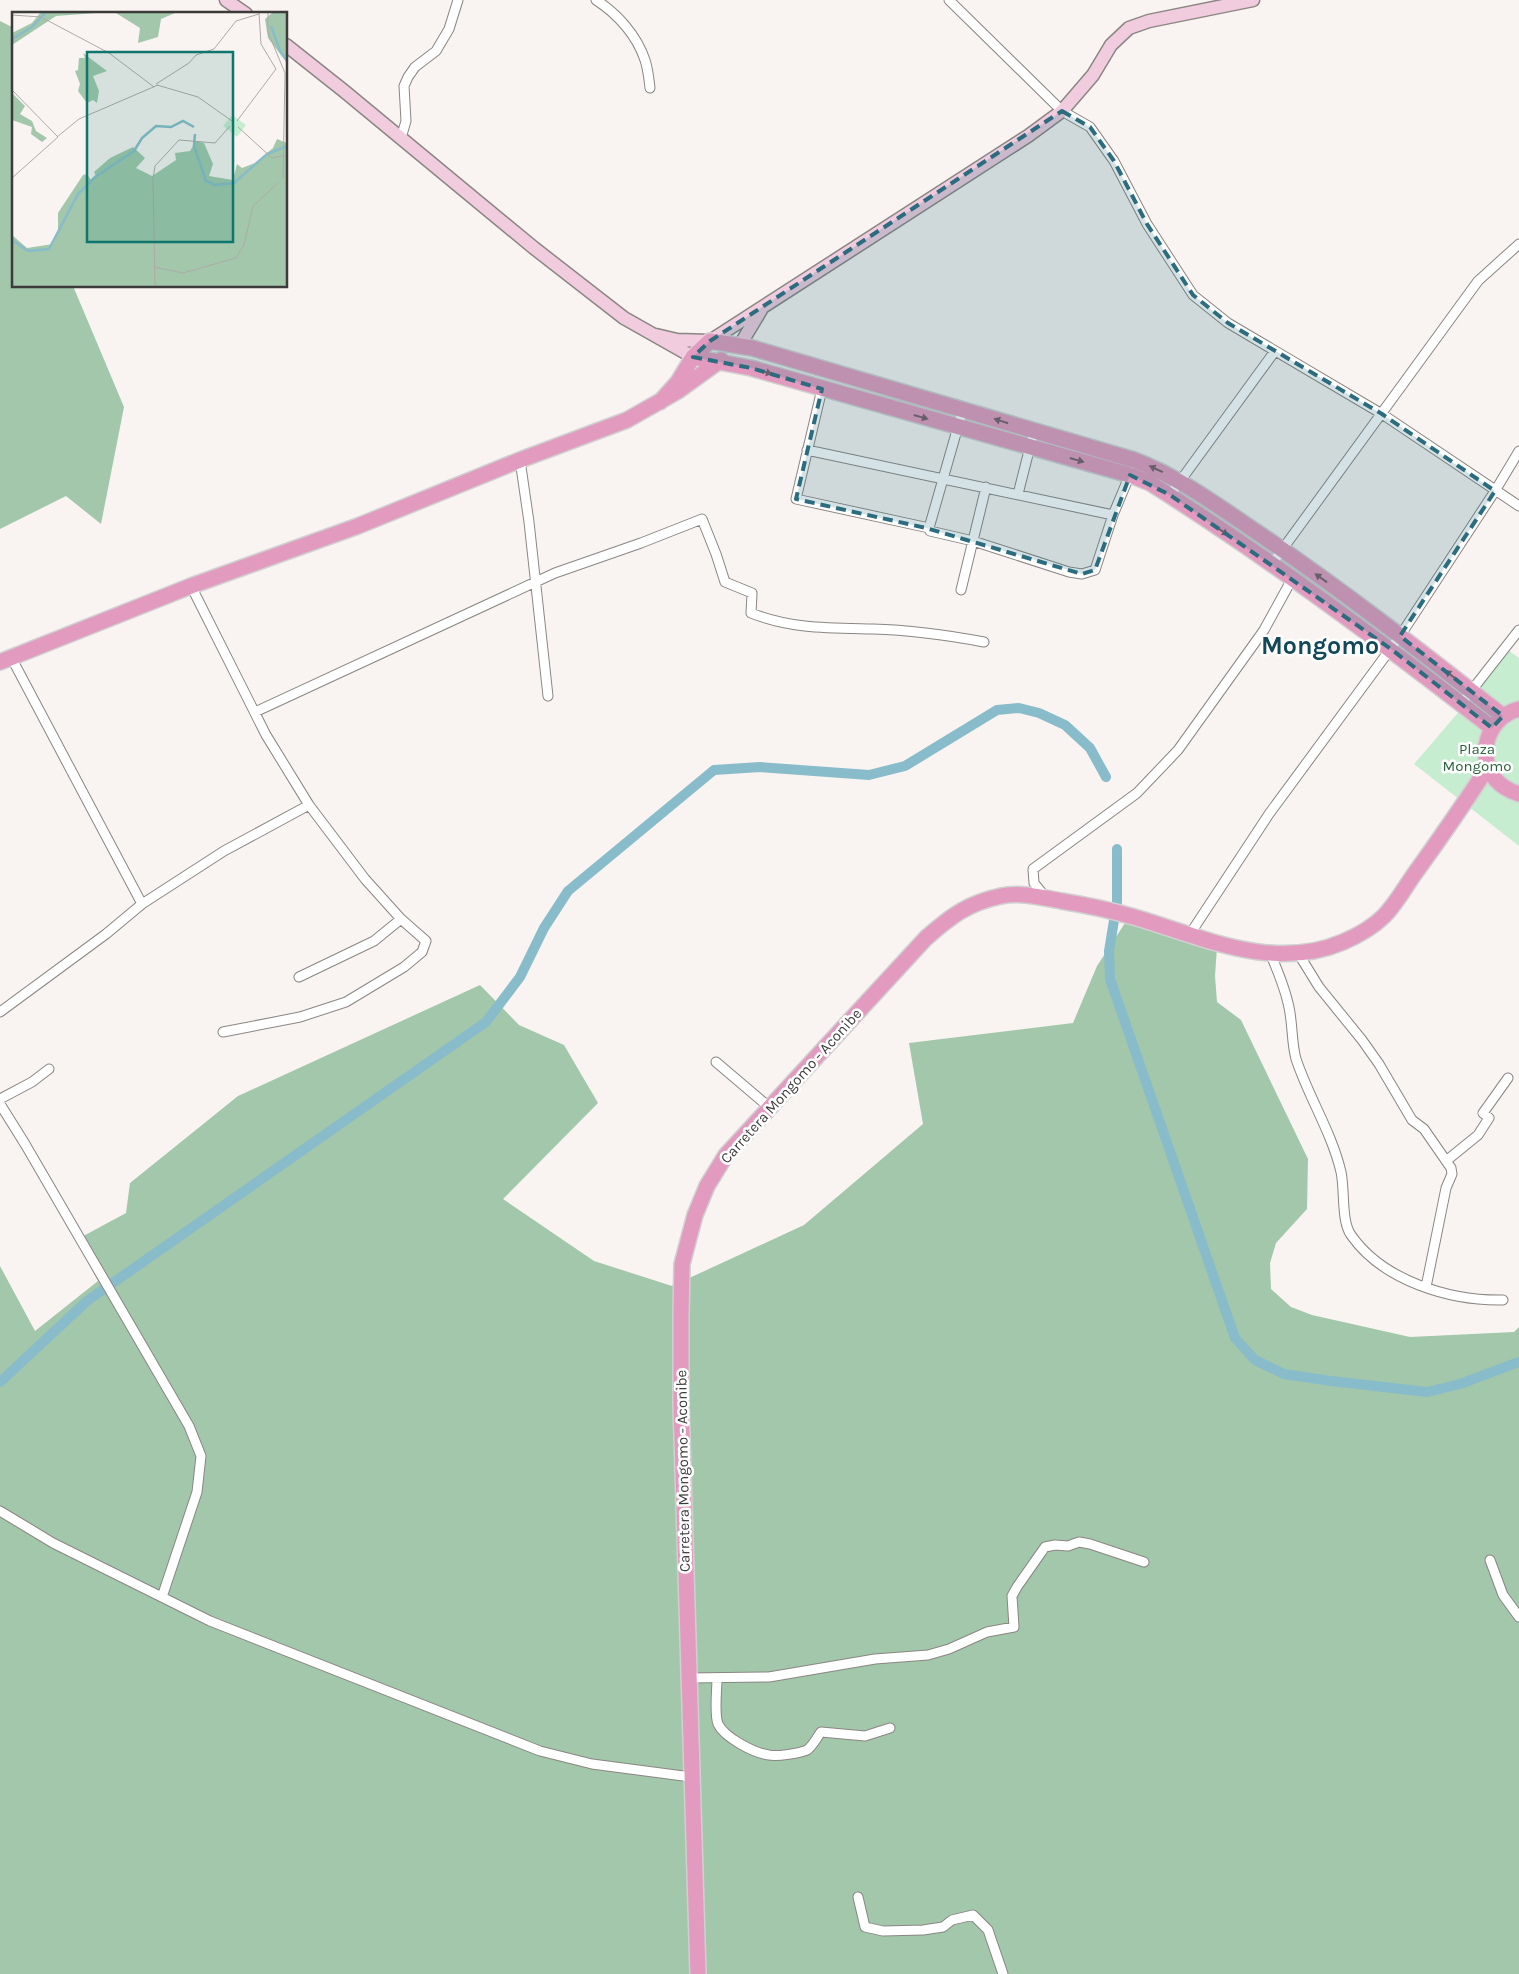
<svg xmlns="http://www.w3.org/2000/svg" width="1519" height="1974" font-family="Karla,sans-serif">
	<style>
		.green { fill: #c7edd0 }
		.forest { fill: #a2c7aa }
		.lines { fill: none; stroke-linecap: round; stroke-linejoin: round }
		.canal { stroke: #89bcca; stroke-width: 10 }
		.street-casing { stroke: #8a8683; stroke-width: 11 }
		.secondary-casing { stroke: #8a8683; stroke-width: 15 }
		.primary-casing { stroke: #d0d0d0; stroke-width: 18 }
		.street { stroke: #fff; stroke-width: 9 }
		.secondary { stroke: #f1ccdf; stroke-width: 12 }
		.primary { stroke: #e39abf; stroke-width: 15 }
		.oneway { fill: #775c69 }
		.marked { fill: #2b6c7f; fill-opacity: 0.2; stroke: #2b6c7f; stroke-width: 4; stroke-dasharray: 10 6; stroke-linejoin: round }
		.labels { text-anchor: middle; dominant-baseline: central; stroke-width: 5; stroke-linejoin: round; paint-order: stroke }
		.park-label { font-size: 15px; fill: #2a633c; stroke: #fff }
		.street-label { font-size: 15px; fill: #3d3b3a; stroke: #fff }
		.town-label { font-size: 25px; font-weight: bold; fill: #124857; stroke: #fff }
		.inset-river { fill: none; stroke: #89bcca; stroke-width: 2.5 }
		.inset-road { fill: none; stroke: #aeaaa8; stroke-width: 1 }
		.view { fill: #0f766e; fill-opacity: 0.15; stroke: #0f766e; stroke-width: 2.5 }
		.inset-edge { fill: none; stroke: #3d3b3a; stroke-width: 2.5 }
	</style>
	<rect width="100%" height="100%" fill="#f9f4f1"/>
	<!-- green -->
	<path class="green" d="M1507,649L1519,658V846L1414,764L1463,707Z"/>
	<!-- forest -->
	<path class="forest" d="M0,21L14,28V286H73L124,407L101,524L66,496L0,529Z
		M1127,920L1217,947L1215,976L1217,1002L1241,1020L1308,1159L1307,1209L1276,1243L1270,1263L1271,1289L1291,1307L1312,1315L1410,1337L1514,1332L1519,1327V1974H0V1266L35,1331L98,1281L76,1240L126,1213L130,1183L238,1096L480,985L519,1025L564,1045L598,1103L503,1199L594,1261L672,1286L804,1225L923,1124L909,1043L1073,1023L1097,966Z"/>
	<g class="lines">
		<!-- canal -->
		<path class="canal" d="M1117,849V902L1109,951L1110,979L1235,1338L1255,1360L1284,1374L1331,1381L1427,1392L1460,1384L1519,1362
			M0,1382L87,1301L486,1022L520,977L544,928L568,891L714,770L760,767L869,775L905,766L997,710L1019,708L1039,713L1065,725L1090,748L1106,777"/>
		<defs>
			<path id="street" d="M596,0C618,14 637,36 645,60C648,69 649,79 650,88
				M949,0L1062,111L1090,127L1114,161L1147,224L1193,295L1228,323L1382,414L1519,506
				M401,138L406,121L404,86L408,77L415,67L436,51L449,29L458,0
				M822,389L796,499L929,528L930,531L973,541L1069,572L1082,574L1095,570L1113,515L1131,472
				M807,450L1113,515
				M520,460L529,522L548,696
				M1018,494L1034,431
				M1170,495L1275,351
				M929,528L963,409
				M1271,565L1478,281L1519,244
				M191,586L266,735L309,805L365,879L401,919L426,941L422,952L404,967L346,1002L300,1017L223,1032
				M961,590L986,487
				M11,657L142,904
				M1461,704L1519,630
				M255,712L555,573L641,543L702,519L716,554L725,582L752,593L751,613C791,629 830,628 873,629C910,630 947,635 984,642
				M1046,898L1034,883L1033,869L1137,793L1178,750L1264,630L1292,579
				M1190,934L1269,814L1400,636L1495,491L1519,451
				M1270,953C1277,969 1284,986 1288,1003C1293,1021 1291,1041 1296,1059C1309,1098 1332,1133 1341,1172C1345,1190 1341,1221 1351,1235C1383,1281 1450,1301 1503,1300
				M1298,953L1319,987L1362,1040L1379,1064L1412,1120L1424,1129L1451,1168L1452,1174L1446,1188L1426,1287
				M299,977L374,941L401,919
				M0,1012L106,934L142,904L224,851L309,805
				M716,1062L769,1107
				M0,1099L32,1082L49,1069
				M0,1104L25,1144L189,1426L201,1456L197,1492L162,1597
				M1446,1161L1478,1135L1489,1118L1483,1113L1508,1078
				M0,1511L53,1543L210,1621L540,1751L592,1764L691,1777
				M1490,1560L1503,1595L1519,1617
				M689,1678L769,1677L875,1659L928,1655L949,1649L987,1632L1014,1627L1012,1596L1017,1587L1045,1547L1055,1545L1068,1546L1079,1542L1090,1544L1144,1562
				M717,1678C717,1690 714,1714 718,1724C725,1738 754,1753 769,1755C776,1757 801,1753 807,1750C813,1746 817,1737 821,1732L865,1736L890,1728
				M858,1897L865,1927L883,1931L923,1930L943,1927L952,1920L973,1915L988,1930L1003,1974"/>
			<path id="secondary" d="M226,0L246,14
				M286,45L344,91L534,248L624,318L693,357
				M656,335L677,340L710,341L1028,136L1062,111L1093,75L1111,45L1129,28L1149,21L1253,0
				M740,345L761,310"/>
			<path id="primary" d="M693,357L751,368L1130,475L1150,483C1268,557 1382,642 1492,728
				M660,402L678,382L693,357L710,341L752,348L1134,460C1179,477 1218,506 1258,533C1342,590 1423,653 1503,716
				M0,662L191,586L358,526L520,460L627,420L678,391L721,360
				M1519,709C1488,717 1475,755 1496,780C1502,787 1510,791 1519,794
				M698,1974L681,1404V1316L682,1264L695,1215L707,1186L726,1155L926,938C951,916 968,903 1001,896C1020,892 1041,897 1061,901C1086,905 1110,910 1134,917C1202,937 1273,972 1343,942C1357,936 1373,927 1384,916C1395,905 1404,889 1413,876C1439,840 1464,804 1488,767"/>
		</defs>
		<!-- street casing -->
		<use href="#street" class="street-casing"/>
		<!-- secondary casing -->
		<use href="#secondary" class="secondary-casing"/>
		<!-- primary casing -->
		<use href="#primary" class="primary-casing"/>
		<!-- street -->
		<use href="#street" class="street"/>
		<!-- secondary -->
		<use href="#secondary" class="secondary"/>
		<!-- primary -->
		<use href="#primary" class="primary"/>
	</g>
	<!-- one-way arrows -->
	<defs><path id="oneway-solid" d="M-6-.8H1V-3.2L6.5 0L1 3.2V.8H-6Z" transform="scale(1.25)"/></defs>
	<g class="oneway">
		<use href="#oneway-solid" transform="translate(765 372) rotate(16)"/>
		<use href="#oneway-solid" transform="translate(921 417) rotate(16)"/>
		<use href="#oneway-solid" transform="translate(1001 421) rotate(-163)"/>
		<use href="#oneway-solid" transform="translate(1077 460) rotate(16)"/>
		<use href="#oneway-solid" transform="translate(1156 469) rotate(-155)"/>
		<use href="#oneway-solid" transform="translate(1222 531) rotate(34)"/>
		<use href="#oneway-solid" transform="translate(1321 578) rotate(-144)"/>
		<use href="#oneway-solid" transform="translate(1451 675) rotate(-142)"/>
	</g>
	<!-- marked area -->
	<path class="marked" d="M1062,111L1090,127L1114,161L1147,224L1193,295L1228,323L1382,414L1495,491L1400,636L1503,716L1492,728L1391,649L1271,565L1170,495L1130,475L1095,570L1082,574L926,528L796,499L822,389L751,368L693,357L710,341Z"/>
	<g class="labels">
		<!-- park labels -->
		<g class="park-label">
			<text x="1477" y="749">Plaza<tspan x="1477" dy="17">Mongomo</tspan></text>
		</g>
		<!-- street labels -->
		<g class="street-label">
			<text transform="translate(791 1086) rotate(-48)">Carretera Mongomo - Aconibe</text>
			<text transform="translate(683 1471) rotate(-91)">Carretera Mongomo - Aconibe</text>
		</g>
		<!-- town labels -->
		<g class="town-label">
			<text x="1320" y="645">Mongomo</text>
		</g>
	</g>
	<!-- overview -->
	<g transform="translate(12 12)">
		<rect width="275" height="275" fill="#f9f4f1"/>
		<path d="M220,103L234,113L225,125L211,114Z" fill="#c7edd0"/>
		<path d="M28,1H84L44,4L0,33V21L20,11ZM104,1H163L149,7L146,25L126,31L128,16ZM260,1H275V51L256,26L253,7ZM71,41L95,59L81,64L87,79L85,91L81,88L75,91L66,79L68,72L63,59L66,58L67,46H73ZM0,81L13,94L8,102L20,109L24,119L35,126L30,130L19,122L20,115L0,108ZM265,127L275,131V274H0V223L15,236L41,232L46,221V201L71,163L75,162L79,168L84,164L82,160L98,146L121,135L133,146L124,156L140,164L164,148L163,141L178,139L184,129L192,131L201,152L197,164L221,168L225,152L230,156L243,151L261,136Z" fill="#a2c7aa"/>
		<path class="inset-river" d="M259,14L268,39L275,49M0,27L20,15L33,1M183,122L182,134L194,169L203,173L222,171L255,142L275,134M0,228L16,239L37,237L66,182L83,165L122,139L130,126L144,114L159,115L171,109L182,115"/>
		<path class="inset-road" d="M256,1V20L273,61L271,166M0,3L29,5L97,41L142,75M144,72L177,51L184,43L202,37L224,9L247,2M145,73L186,85L220,109M0,78L46,125M225,109L264,57L249,32L247,1M226,115L260,146L275,143M45,125L67,107L146,73M0,166L46,125M142,255L171,261L224,246L232,233L241,194L266,171M143,274L141,167L143,154L167,128L203,131L218,114"/>
		<path class="view" d="M75,40H221V230H75Z"/>
		<rect width="275" height="275" class="inset-edge"/>
	</g>
</svg>
